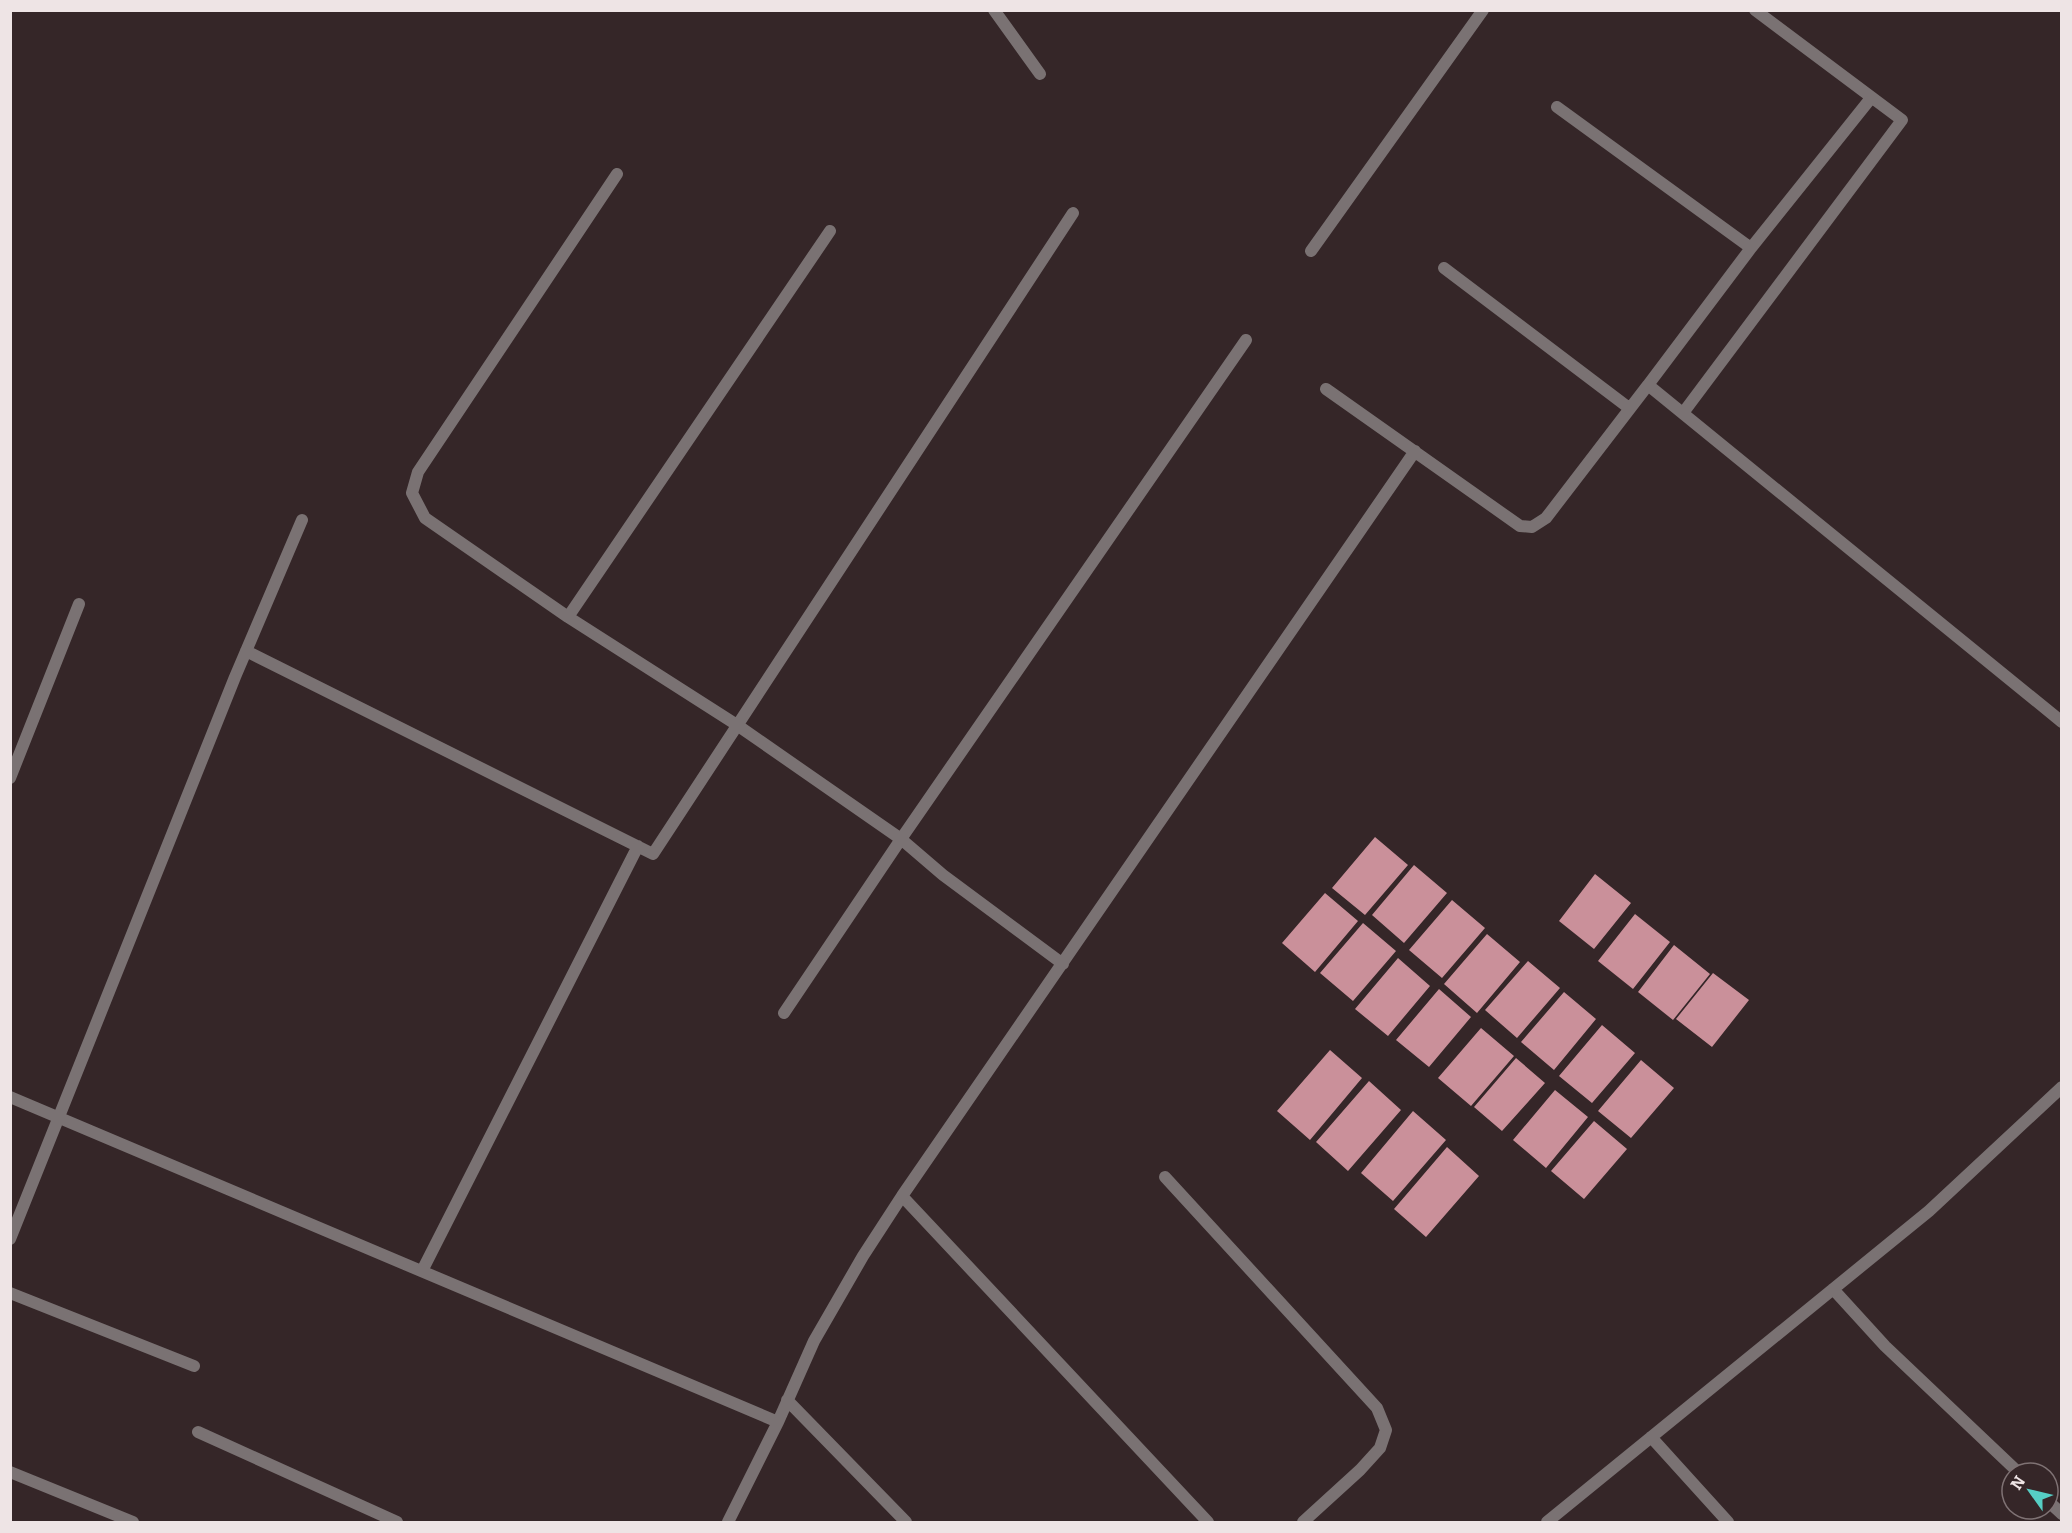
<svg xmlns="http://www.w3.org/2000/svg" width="2072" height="1533" font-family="Bitter,serif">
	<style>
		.building { fill: #ca909a }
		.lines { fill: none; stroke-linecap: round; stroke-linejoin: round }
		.lane { stroke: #7a7273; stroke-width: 12 }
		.street { stroke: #7a7273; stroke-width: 12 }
	</style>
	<rect width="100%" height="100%" fill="#352628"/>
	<!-- building -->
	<path class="building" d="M1375,837L1408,865L1365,915L1332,888Z
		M1414,865L1447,893L1404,943L1372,915Z
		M1595,874L1631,903L1594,949L1559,921Z
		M1325,893L1358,921L1315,972L1282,943Z
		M1452,900L1485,928L1442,978L1409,950Z
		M1635,914L1670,942L1633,989L1598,961Z
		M1363,923L1396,951L1353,1001L1320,973Z
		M1487,934L1520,962L1477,1013L1444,984Z
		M1674,945L1710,974L1673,1020L1638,992Z
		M1398,958L1430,986L1388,1036L1355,1009Z
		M1528,961L1560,988L1517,1038L1485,1010Z
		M1713,973L1749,1000L1712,1047L1676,1019Z
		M1439,989L1471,1017L1429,1067L1396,1040Z
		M1564,992L1596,1019L1554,1070L1521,1042Z
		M1602,1025L1635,1053L1592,1103L1559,1076Z
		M1481,1028L1514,1056L1471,1106L1438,1078Z
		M1330,1050L1362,1078L1310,1140L1277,1111Z
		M1516,1058L1545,1083L1502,1131L1474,1107Z
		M1641,1060L1674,1088L1631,1138L1598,1111Z
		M1369,1081L1401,1110L1348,1171L1316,1142Z
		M1555,1090L1588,1117L1546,1168L1513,1140Z
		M1413,1111L1446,1140L1393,1201L1361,1173Z
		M1594,1121L1627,1149L1584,1199L1551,1171Z
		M1447,1147L1479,1176L1426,1237L1394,1209Z"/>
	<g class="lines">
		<!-- lane -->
		<path class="lane" d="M994,10L1040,74"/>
		<!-- street -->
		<path class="street" d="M1871,98L1751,248L1648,385L2062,722
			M1557,107L1751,248
			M830,231L568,617L737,725L901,839L943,875L1063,964
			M1311,251L1483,10
			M1444,268L1629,408
			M1326,389L1520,526L1532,527L1546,518L1648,385
			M1683,413L1902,120L1755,10
			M568,617L425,518L412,493L418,472L617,174
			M246,651L653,854L1073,213
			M10,778L79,604
			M784,1013L901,839L1246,340
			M10,1097L778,1422L728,1522
			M1165,1177L1377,1408L1386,1430L1380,1448L1360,1470L1303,1522
			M902,1196L1208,1522
			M10,1239L235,677L302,520
			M422,1271L638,846
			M1833,1289L1885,1346L2019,1473
			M10,1293L194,1366
			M787,1400L906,1522
			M778,1422L814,1341L863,1256L902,1196L1415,451
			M198,1432L397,1522
			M1651,1437L1728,1522
			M10,1472L133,1522
			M2048,1501L2062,1514
			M1547,1522L1929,1211L2062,1087"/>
	</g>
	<!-- border -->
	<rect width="2072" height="1533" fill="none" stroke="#eee4e5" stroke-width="24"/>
	<!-- north arrow -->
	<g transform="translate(2030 1491) rotate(304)"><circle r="28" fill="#352628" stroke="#7f7274" stroke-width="1.5"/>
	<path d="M0-4.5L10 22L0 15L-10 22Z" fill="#56cec4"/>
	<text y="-9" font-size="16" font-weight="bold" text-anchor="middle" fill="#eee4e5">N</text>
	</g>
</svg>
